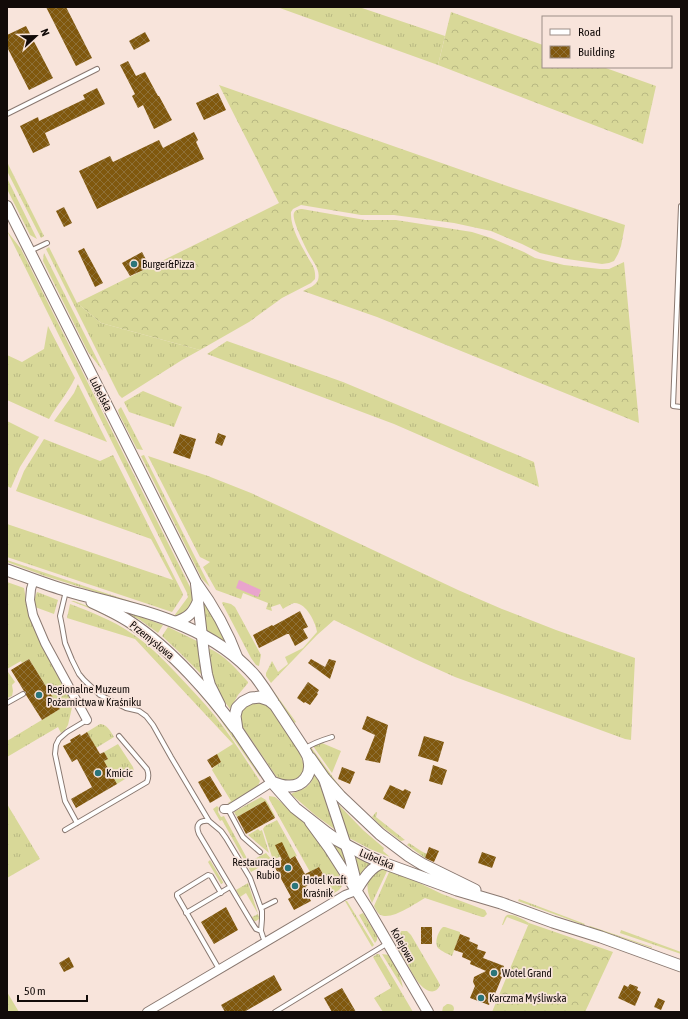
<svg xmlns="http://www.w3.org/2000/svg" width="688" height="1019" font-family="'Asap Condensed',sans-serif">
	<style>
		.grass { fill: url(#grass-tufts) }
		.forest { fill: url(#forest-crowns) }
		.water { fill: #e9a4cd }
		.building { fill: url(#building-cross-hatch) }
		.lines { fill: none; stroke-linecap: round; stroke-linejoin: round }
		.service-casing { stroke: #8a7971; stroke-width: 6 }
		.minor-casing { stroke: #8a7971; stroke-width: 10 }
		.tertiary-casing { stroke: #8a7971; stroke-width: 12 }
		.secondary-casing { stroke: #8a7971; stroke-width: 13 }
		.service { stroke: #fff; stroke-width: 4 }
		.minor { stroke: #fff; stroke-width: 8 }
		.tertiary { stroke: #fff; stroke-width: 10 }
		.secondary { stroke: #fff; stroke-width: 11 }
		.poi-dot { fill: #2b757a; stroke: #f8e4db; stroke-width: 1.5 }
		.labels { text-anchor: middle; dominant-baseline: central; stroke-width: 3.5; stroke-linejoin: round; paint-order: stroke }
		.poi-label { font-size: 11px; fill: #120b09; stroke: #f8e4db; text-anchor: start }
		.street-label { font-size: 11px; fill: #120b09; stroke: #f8e4db }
	</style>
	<defs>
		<pattern id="grass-tufts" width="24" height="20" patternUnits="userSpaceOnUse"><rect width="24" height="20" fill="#d8d898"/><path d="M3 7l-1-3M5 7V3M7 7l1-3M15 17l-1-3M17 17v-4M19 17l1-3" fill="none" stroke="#b8b882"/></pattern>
		<pattern id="forest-crowns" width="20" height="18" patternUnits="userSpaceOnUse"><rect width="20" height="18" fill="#d8d898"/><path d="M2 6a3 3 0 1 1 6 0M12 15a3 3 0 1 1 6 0" fill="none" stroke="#b8b882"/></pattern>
		<pattern id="building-cross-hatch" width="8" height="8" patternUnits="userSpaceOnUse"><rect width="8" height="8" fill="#80580e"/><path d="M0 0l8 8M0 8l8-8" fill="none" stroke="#8e7038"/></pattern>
	</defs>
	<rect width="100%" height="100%" fill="#f8e4db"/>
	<!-- grass -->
	<path class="grass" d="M277,7H359L445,36L438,65Z
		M7,162L44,236L41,238L7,171Z
		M7,178L37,239L30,235L7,189Z
		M7,231L21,249L190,587C196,601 191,614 174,616L188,597L187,593Z
		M49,247L77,303L101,323L200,350L182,360L122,398L119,395L46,249Z
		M44,253L107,379L103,371L88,352L43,261Z
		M48,326L75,378C68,393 57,405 49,419L7,400V355L22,362L44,349Z
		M227,341L343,382L534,462L539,487L394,424L207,354Z
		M78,384L107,442L54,421L74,393Z
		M143,391L182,407L174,427L129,412L124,402Z
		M121,407L143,450L137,449L119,414L118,410Z
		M7,421L39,437L20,467L11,488L7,486Z
		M44,439L100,461L113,455L183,594L182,597L172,612L7,557V524L173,580L151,539L16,491L24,471Z
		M144,455L210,587L202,579L141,456Z
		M148,456L208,476L251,493L320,525L458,590L502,609L556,630L635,658L631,740L625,739L455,677L415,659L334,620L317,635L271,683L266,676V673L272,661L278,672L288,664L285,657L303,648L317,632C316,623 306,602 294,603C291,604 286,607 283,609L280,604L271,607L272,611L266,609L268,603L243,593L241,599L216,590L203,567L210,562L200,557Z
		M7,560L93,589L170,614L168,616L147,608L45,576L7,562Z
		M7,582L24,588L27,605L73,703L68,725L65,730L61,733L58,727L7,757V741L60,709L29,659L22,663L21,661L7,669Z
		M37,592L58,600L54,614L35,607L34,600Z
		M202,596L229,647L206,633Z
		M71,601H74L93,608L121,621L150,644L119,622L94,610Z
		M223,602L231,604L235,607L261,655L259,666L256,665L251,658L222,603Z
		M70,604C91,612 112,620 131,633C148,644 162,658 176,673C189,687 203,701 215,716C231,736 245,759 260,781L257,788L229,804L228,803L231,801L212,770L214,767L221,762L217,754L233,744L135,639L67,618Z
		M128,613H130L163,625L158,633L140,620L129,614Z
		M168,627L199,642L204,677L178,651L162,636Z
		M157,646L169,658L227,724L259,772L260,777L217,715L188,680L156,649Z
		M208,648C224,654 237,670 248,682V683L238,695L230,709L219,694L212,680Z
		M7,672H8L15,682L12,685L13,691L12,696L7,698Z
		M272,689L296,722L294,723L271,690Z
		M255,701C259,702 265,703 267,705C270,707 279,722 282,726C290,738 319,772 293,780C287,782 282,781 276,776L242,726C239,708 241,710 255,701Z
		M100,724C108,725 110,731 114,737L96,748L87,732Z
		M320,743H322L341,751L332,773L313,746Z
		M118,744L133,767L134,771L133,774L117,784L104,761L108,759L104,752Z
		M311,747L335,780L352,801L333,781L310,748Z
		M314,775L320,783L337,831L315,815L291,794C302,789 310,789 314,775Z
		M269,796L275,797C285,806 296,814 305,824C315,836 342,871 342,886L339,890L334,893L319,867L310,872L269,799Z
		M261,797L266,800L275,816V818L265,801L237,817L234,812Z
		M7,804L40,859L7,878Z
		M338,804L363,830L384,848L383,851L390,857L370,849L347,837Z
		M217,806L219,808L218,812L221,817L224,816L225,818L249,862L266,853L272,860L251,872L222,820L220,821L213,809Z
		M376,812H377L376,817L405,840L401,841L380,825L372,817Z
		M277,820L297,856L289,859L286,854L273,860L263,829L265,826Z
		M258,829L260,831L262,830L269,853L248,835Z
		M325,835L342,846L352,878Z
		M409,843L421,851L427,854L425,858L407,845Z
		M352,852L374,862L360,876Z
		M210,860L223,882V883L221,884L208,862Z
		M381,869H388L372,903C365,889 365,877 381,869Z
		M390,870L405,876L442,894L485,910L487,914L484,917H482L425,898C414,904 390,922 379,914C377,912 375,908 374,906Z
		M248,883L259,917V919L256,921H254L252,917L258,914L246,893L240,897L236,890Z
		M519,899L585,924L584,925L518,901Z
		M345,901H347L374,945L372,947Z
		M363,913L377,936V940L375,943L359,915Z
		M507,915C514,914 522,919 529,923L528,925L507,917L503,925H502L505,917Z
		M590,926L652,947V948L589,927Z
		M443,927H445L460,932V934L452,956C448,954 441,951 438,948C434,943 438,931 443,927Z
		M621,930L681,952V954L620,933Z
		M402,931H407L411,935L438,981L440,985C435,997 424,990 418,982C414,977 411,971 408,965C404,959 400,953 397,946C396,943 395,940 395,936L398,932Z
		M377,954H379L413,1012H383L374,998L391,988L373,957Z
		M382,954L389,955C396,964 401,977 403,988Z
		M7,992L19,1012H7Z
		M447,1004C451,1004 454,1005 454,1009L453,1012H442L443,1007Z"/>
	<!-- forest -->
	<path class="forest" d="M451,12L543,45V67H603L656,86L643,144L438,65Z
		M219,85L513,188L625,225L621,246L618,254L614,261L609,263L602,264L567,259L540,253L522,244L491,231L454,223L394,215H361L301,205L293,209L291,212C290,227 300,243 307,256C312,265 316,268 315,279L311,283L282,298L249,322L200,350L101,323L77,303L279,203Z
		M302,209L365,220H396L472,232L491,238L524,252L535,258L564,265L600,269H609L624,262L639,423L377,317L303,291C308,288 316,286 318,280C321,270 313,262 309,254C306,248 291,219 294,213C295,210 299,209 302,209Z
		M529,923L613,952L585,1012H492Z"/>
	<!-- water -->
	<path class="water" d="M239,580L261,590L258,597L236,588Z"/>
	<!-- building -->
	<path class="building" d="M46,7H66L92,58L76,66Z
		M26,26L53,78L29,90L7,47V35Z
		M145,32L150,41L134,50L129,41Z
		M128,61L136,76L145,72L158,96H159L172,120L154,129L143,105L138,108L132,96L135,94L120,65Z
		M97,88L105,104L45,133L50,145L33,153L20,126L38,117L39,121L85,99L83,95Z
		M218,93L226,110L204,120L196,103Z
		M194,132L198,140L196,142L204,159L97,209L79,171L110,156L113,162L159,140L163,148Z
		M64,207L72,223L64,227L56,211Z
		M84,248L103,283L95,287L78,251Z
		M142,252L150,267L130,276L122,263Z
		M218,433L226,436L222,446L215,443Z
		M180,434L196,439L190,459L173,453Z
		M300,611L308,627L303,629L308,638L295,646L289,634H287L259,648L253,635L272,625L273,626Z
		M29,659L60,709L42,720L26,695V692L24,691L11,670Z
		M311,659L325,667L329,659L336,661L330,679L308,663Z
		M308,682L319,690L317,693L318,694L310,705L305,702L304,703L297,698Z
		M367,716L388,725L380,763L365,760L375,735L362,729Z
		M87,732L100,754L104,752L108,759L104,761L117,784L76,808L71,799L92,787L77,759L72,762L63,746L71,742L70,740L80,734L81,736Z
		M424,736L444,742L438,762L418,756Z
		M217,754L221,762L212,768L207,760Z
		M433,765L447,770L442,785L429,781Z
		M342,767L355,772L350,784L338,779Z
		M210,776L222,796L210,803L198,782Z
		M390,785L403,791L405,789L411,792L404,809L383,799Z
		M265,801L275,818L246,834L237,817Z
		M282,842L290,859L295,856L305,874L319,867L324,876L305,887L307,889L305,890L311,901L294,910L288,899L291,897L273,864L282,860L275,845Z
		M429,847L439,851L434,862L425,858Z
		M482,852L496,857L492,868L478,863Z
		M226,907L238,930L214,944L201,922Z
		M421,927H432V944H421Z
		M460,934L470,938L469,941L478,945L477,949L486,952L483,958L504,966L500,976L502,977L495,994L494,993L489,1005L470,998L475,986L473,982L474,977L486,971L470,964L471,961L462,957L463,953L454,950Z
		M69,957L74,967L64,972L59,963Z
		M274,975L282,990L244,1012H225L221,1005Z
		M630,984L638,987L637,990L641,992L635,1006L618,998L624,985L628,987Z
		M342,988L356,1012H332L324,998Z
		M658,998L665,1001L661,1010L654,1007Z"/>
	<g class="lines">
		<defs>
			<path id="service" d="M7,114L97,69
				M681,206L673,406L681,407
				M30,251L47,243
				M66,591L60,616L62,626L65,643L72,660L79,674L84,680L100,695L126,708L139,711L146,716L153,725L171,757L209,821L221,831L226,838L250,878L262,911V919L261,931L263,937L265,942
				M7,703L23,694
				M304,749C313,743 322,740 332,737
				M228,809L243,837L260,852
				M209,821C199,820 195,825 199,834L252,923L256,929L261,931
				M77,823L65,801L55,754L56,745L59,739L67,732L87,720
				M65,830L147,782C149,777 149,774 147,769L119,736
				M261,908L275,901
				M186,913L230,887
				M219,969L177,896V894L208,875L211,876L221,893
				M275,1012L388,943"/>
			<path id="minor" d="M34,579L31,589L30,600L33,615L45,643L87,720
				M224,809H228L231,808L272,782
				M147,1012L325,907L345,895L356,891"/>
			<path id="tertiary" d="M7,206L196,582C213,605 228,632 238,659
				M196,584L204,654L207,674L210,685L220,705
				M175,622C188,618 193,613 198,601
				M324,779L350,858L355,878L356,887
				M310,822L329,848L368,909L428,1012
				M356,891C363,880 370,867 383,863"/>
			<path id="secondary" d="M7,570C27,577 47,585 68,591C135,610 208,621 256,677C262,685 268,694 273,702
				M92,602C105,608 118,614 130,622C153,637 172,655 190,674C206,691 221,709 235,728
				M310,758L324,778L340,796L380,834L409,856L422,864L475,890
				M272,782C277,784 283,786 288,786C303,787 312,774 309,761C309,756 306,753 304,749L275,705L269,700L260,697L251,698L243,702L237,708L235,716L237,730L272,782L295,808L327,833L337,840L367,856L383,863L457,890L501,903L553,922L601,937L681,966"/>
		</defs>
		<!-- service casing -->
		<use href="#service" class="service-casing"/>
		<!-- minor casing -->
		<use href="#minor" class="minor-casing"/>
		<!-- tertiary casing -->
		<use href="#tertiary" class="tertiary-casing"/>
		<!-- secondary casing -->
		<use href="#secondary" class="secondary-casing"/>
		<!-- service -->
		<use href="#service" class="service"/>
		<!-- minor -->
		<use href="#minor" class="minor"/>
		<!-- tertiary -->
		<use href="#tertiary" class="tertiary"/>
		<!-- secondary -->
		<use href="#secondary" class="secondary"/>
	</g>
	<!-- markers -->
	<g class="poi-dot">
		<circle cx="134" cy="264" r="4"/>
		<circle cx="39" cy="695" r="4"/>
		<circle cx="98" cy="773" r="4"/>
		<circle cx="288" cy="868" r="4"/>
		<circle cx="295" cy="886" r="4"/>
		<circle cx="494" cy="973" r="4"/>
		<circle cx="481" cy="998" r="4"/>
	</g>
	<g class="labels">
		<!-- poi labels -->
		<g class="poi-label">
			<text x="142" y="264">Burger&amp;Pizza</text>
			<text x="47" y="689">Regionalne Muzeum<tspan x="47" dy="13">Pożarnictwa w Kraśniku</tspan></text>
			<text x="106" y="773">Kmicic</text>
			<text x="280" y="862" text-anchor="end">Restauracja<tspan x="280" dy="13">Rubio</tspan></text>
			<text x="303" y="880">Hotel Kraft<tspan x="303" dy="13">Kraśnik</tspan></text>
			<text x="502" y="973">Wotel Grand</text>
			<text x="489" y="998">Karczma Myśliwska</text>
		</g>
		<!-- street labels -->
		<g class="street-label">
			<text transform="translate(101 394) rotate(63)">Lubelska</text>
			<text transform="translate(152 640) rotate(39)">Przemysłowa</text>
			<text transform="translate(377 859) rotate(23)">Lubelska</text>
			<text transform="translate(403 945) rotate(60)">Kolejowa</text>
		</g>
	</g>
	<!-- border -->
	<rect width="688" height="1019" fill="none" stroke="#120b09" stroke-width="16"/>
	<!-- legend -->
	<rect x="542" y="16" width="130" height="52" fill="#f8e4db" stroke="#9c8d87"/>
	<rect x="550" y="29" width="20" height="6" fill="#ffffff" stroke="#9c8d87"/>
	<text x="578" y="36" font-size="12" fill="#120b09">Road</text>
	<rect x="550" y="46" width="20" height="12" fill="url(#building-cross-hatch)" stroke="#9c8d87"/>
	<text x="578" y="56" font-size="12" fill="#120b09">Building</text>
	<!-- north arrow -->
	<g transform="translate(36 36) rotate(68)" stroke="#f8e4db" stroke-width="3" paint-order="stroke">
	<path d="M0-3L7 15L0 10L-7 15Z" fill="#120b09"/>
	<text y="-6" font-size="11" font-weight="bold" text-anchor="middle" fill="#120b09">N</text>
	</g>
	<!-- scale -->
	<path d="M18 995v6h69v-6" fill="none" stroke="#120b09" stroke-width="2"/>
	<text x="24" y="995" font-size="12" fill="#120b09" stroke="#f8e4db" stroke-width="3" paint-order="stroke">50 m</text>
</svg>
